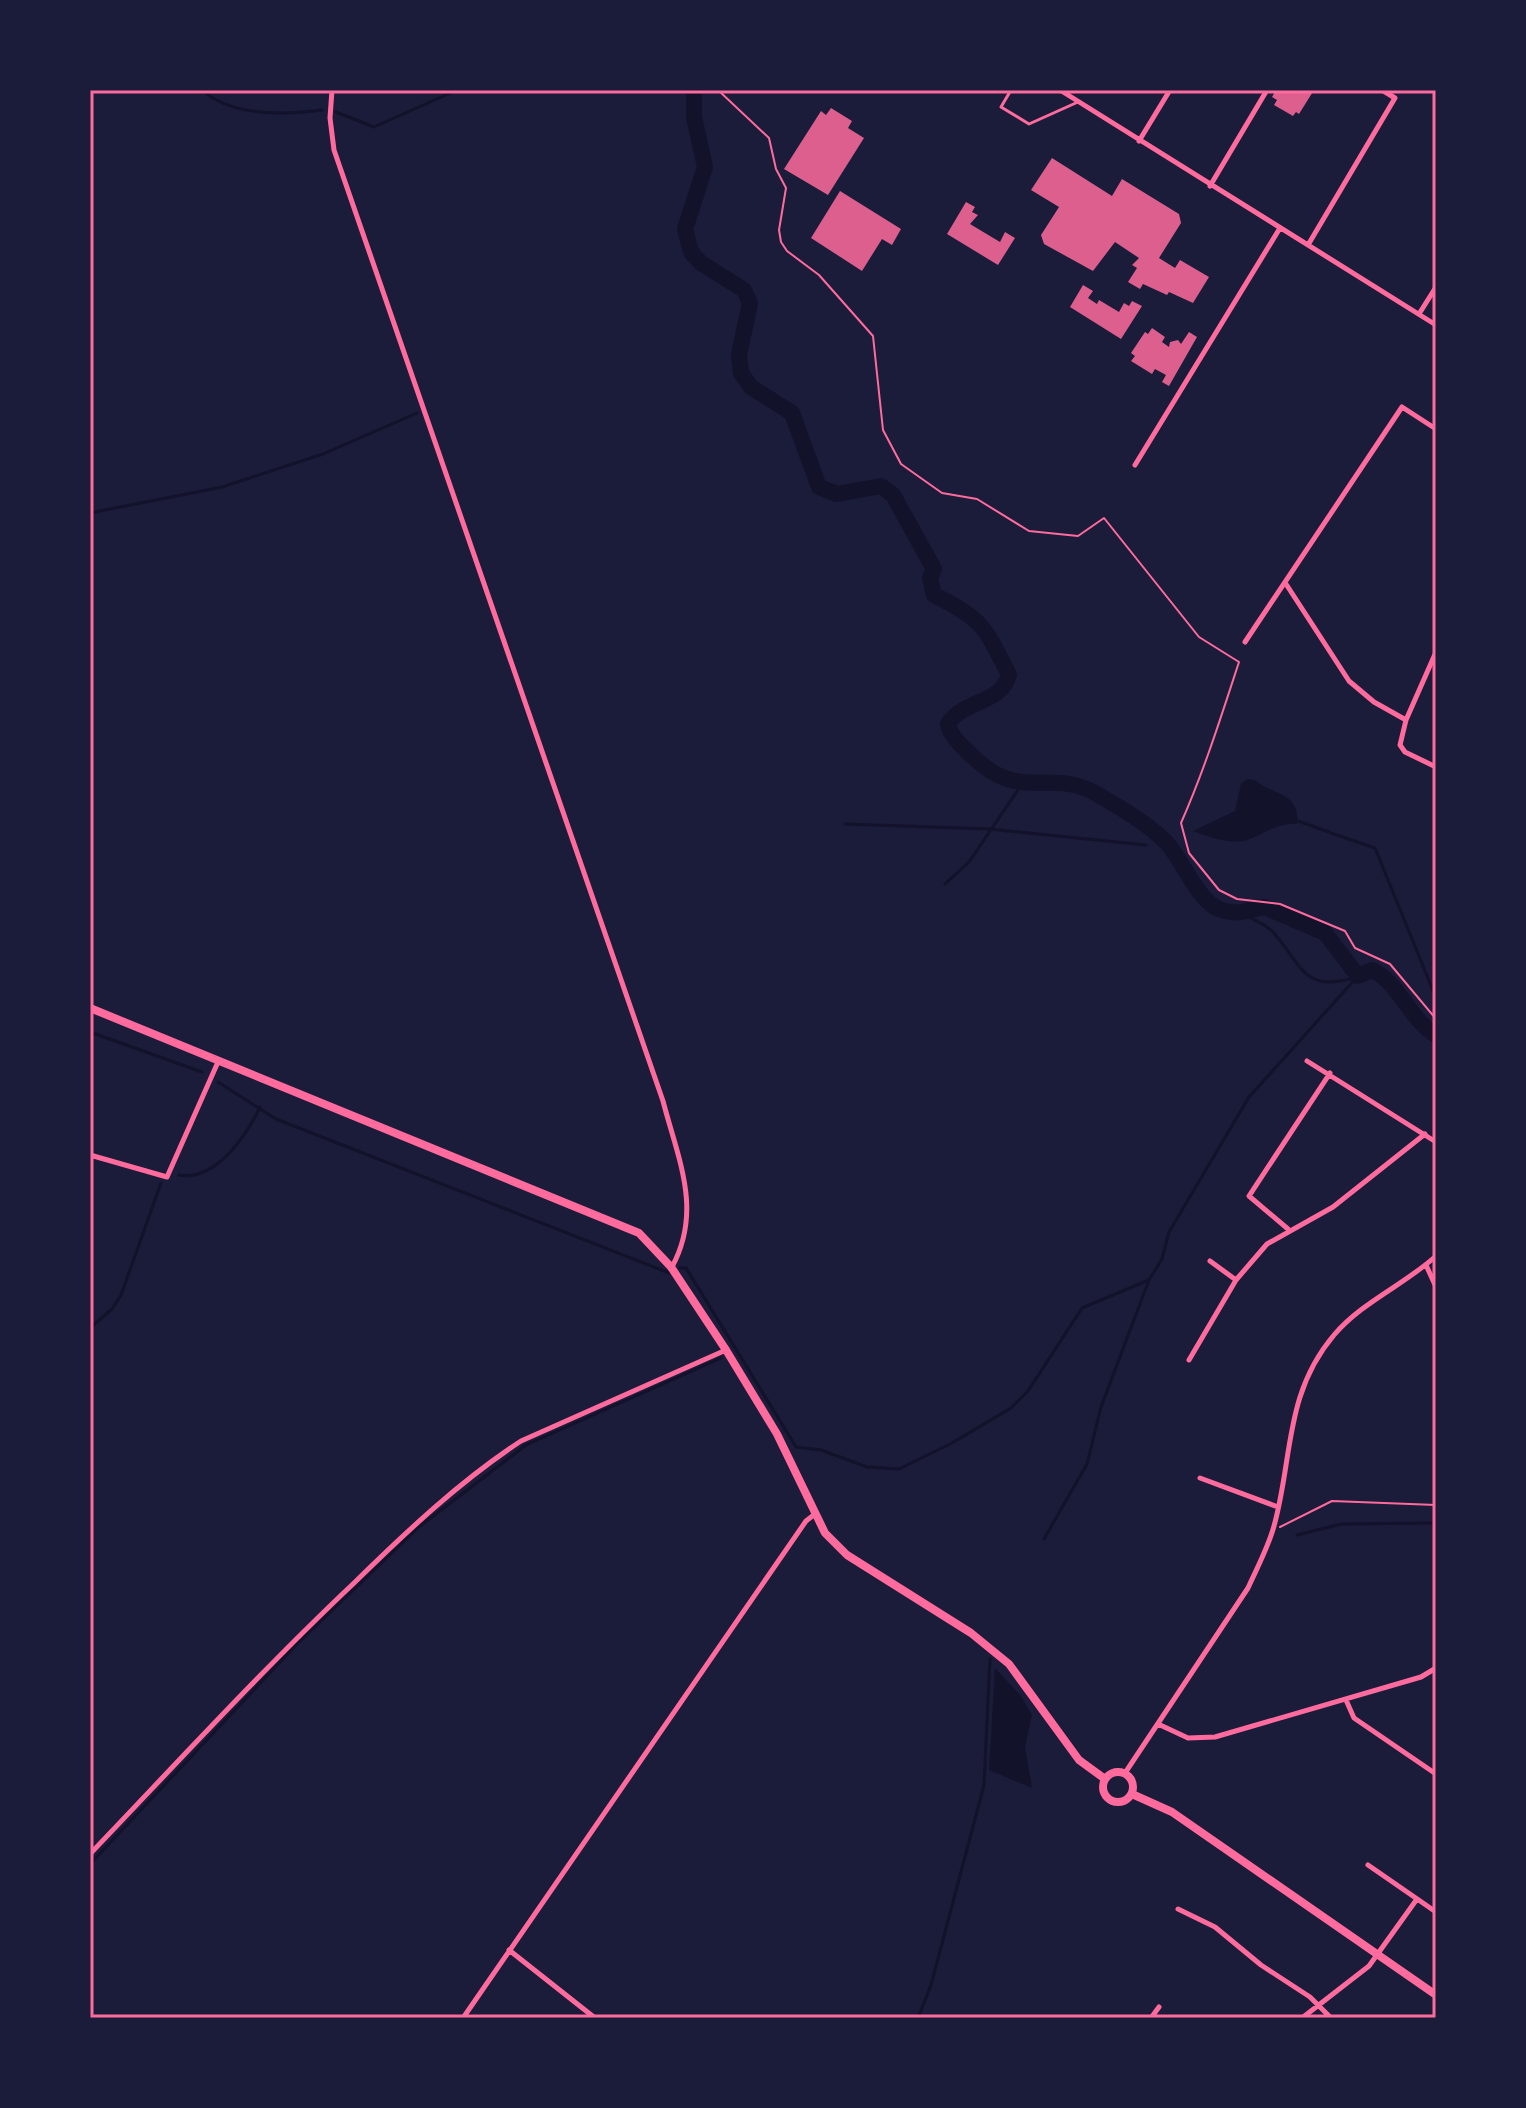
<svg xmlns="http://www.w3.org/2000/svg" width="1526" height="2108" font-family="Ubuntu,sans-serif">
	<style>
		.water { fill: #12122b }
		.lines { fill: none; stroke-linecap: round; stroke-linejoin: round }
		.stream { stroke: #12122b; stroke-width: 3 }
		.river { stroke: #12122b; stroke-width: 16 }
		.building { fill: #dd5f8e }
		.path { stroke: #ff6b9d; stroke-width: 2 }
		.service { stroke: #ff6b9d; stroke-width: 3 }
		.minor { stroke: #ff6b9d; stroke-width: 5 }
		.secondary { stroke: #ff6b9d; stroke-width: 8 }
		.neatline { fill: none; stroke: #ff6b9d; stroke-width: 3 }
	</style>
	<rect width="100%" height="100%" fill="#1b1b3a"/>
	<!-- water -->
	<path class="water" d="M1247,779C1257,779 1257,783 1265,787C1284,796 1299,798 1297,824C1280,823 1270,830 1255,837C1235,847 1213,838 1193,831L1235,811L1241,784Z
		M995,1668L1021,1696L1032,1715L1025,1747L1032,1788L989,1770Z"/>
	<g class="lines">
		<!-- stream -->
		<path class="stream" d="M202,90C232,117 284,115 322,110
			M336,112L374,127L457,90
			M90,513L222,487L323,454L417,413
			M1298,821L1329,832
			M845,824L989,829L1146,845
			M1331,833L1375,848L1434,993
			M945,884L969,862L1022,784
			M1245,915C1254,920 1265,924 1272,931C1301,962 1302,995 1356,977
			M90,1032L202,1072
			M218,1082L276,1119L669,1273
			M179,1175C215,1182 247,1135 260,1107
			M680,1268H686L796,1447L821,1450L867,1467L899,1469L952,1443L1011,1408L1028,1391L1082,1308L1149,1280L1162,1259L1169,1232L1249,1097L1358,976
			M90,1328L112,1309L121,1295L161,1183
			M1297,1535L1341,1524L1436,1523
			M1044,1539L1087,1464L1101,1407L1149,1280
			M90,1864L297,1644L419,1527L526,1445L721,1358
			M918,2018L931,1985L984,1785L990,1659"/>
		<!-- river -->
		<path class="river" d="M694,90V117L705,167L685,229L691,252L701,263L744,290L750,303L739,355L741,373L751,387L792,413L819,487L837,494L881,486L893,495L934,569L930,578L934,595C983,619 985,627 1009,675C1000,705 964,699 948,724C951,737 960,744 969,753C1021,806 1048,766 1097,794C1121,808 1147,823 1167,843C1183,861 1198,901 1219,909C1238,917 1247,909 1265,907L1325,933L1358,976L1372,970C1399,982 1409,1019 1436,1035"/>
	</g>
	<!-- building -->
	<path class="building" d="M1276,90H1314L1299,114L1296,112L1293,116L1274,105L1277,100L1272,97Z
		M831,108L852,121L848,128L864,138L828,195L784,169L821,111L826,115Z
		M1052,158L1112,196L1122,179L1179,214L1181,223L1159,258L1175,268L1180,260L1209,277L1193,303L1169,292L1167,295L1143,284L1140,289L1128,282L1137,268L1132,265L1139,258L1115,242L1093,271L1044,244L1041,235L1059,207L1031,190Z
		M840,191L901,229L892,245L882,239L862,271L811,238Z
		M966,202L975,207L972,212L978,215L970,224L1000,242L1005,232L1015,238L998,265L947,234Z
		M1083,285L1093,291L1088,298L1097,304L1099,300L1119,312L1124,303L1129,306L1132,301L1142,306L1121,339L1070,307Z
		M1152,328L1165,337L1162,342L1169,347L1170,342L1178,340L1181,344L1189,332L1197,337L1169,386L1162,382L1166,375L1155,369L1152,374L1131,361L1135,356L1131,353L1145,332L1148,334Z"/>
	<g class="lines">
		<!-- path -->
		<path class="path" d="M718,90L769,138L776,169L786,188L779,230L781,242L787,251L819,275L873,336L883,430L901,464L942,493L977,499L1029,531L1078,536L1104,518L1199,637L1239,662C1221,717 1204,771 1181,823L1189,853L1219,890L1237,899L1280,904L1345,931L1355,948L1390,964L1436,1019
			M1280,1527L1332,1501L1436,1505"/>
		<!-- service -->
		<path class="service" d="M1011,90L1001,107L1029,124L1078,102"/>
		<!-- minor -->
		<path class="minor" d="M332,90L330,118L334,150L663,1101C678,1159 703,1210 672,1267
			M1060,90L1436,325
			M1139,141L1170,90
			M1210,186L1267,90
			M1308,245L1395,98L1382,90
			M1419,314L1436,287
			M1135,465L1280,228
			M1286,584L1349,681L1374,702L1406,720
			M1245,642L1402,407L1436,429
			M1436,652L1406,720L1400,745L1405,752L1436,767
			M1307,1061L1436,1142
			M90,1155L167,1177L218,1062
			M1288,1229L1249,1196L1330,1073
			M1210,1261L1236,1280
			M1426,1265L1436,1287
			M1189,1360L1236,1280L1267,1244L1333,1207L1425,1134
			M1200,1478L1278,1507
			M1346,1700L1354,1718L1436,1774
			M1158,1724L1188,1738L1215,1737L1421,1677L1436,1668
			M1125,1773L1248,1588C1257,1568 1268,1548 1274,1526C1293,1458 1284,1394 1334,1335C1362,1302 1404,1285 1436,1256
			M90,1854C177,1763 262,1670 354,1583C406,1532 460,1481 521,1441L726,1350
			M1368,1865L1436,1912
			M1178,1909L1215,1927L1261,1965L1310,1997L1331,2018
			M509,1950L595,2018
			M463,2018L806,1521L815,1514
			M1151,2018L1159,2007
			M1302,2018L1369,1966L1417,1899"/>
		<!-- secondary -->
		<path class="secondary" d="M90,1008L639,1233L671,1267L726,1350L777,1434L825,1533L847,1555L971,1633L1009,1664L1079,1760L1105,1779
			M1103 1787a15 15 0 1 1 30 0a15 15 0 1 1-30 0Z
			M1132,1794L1172,1812L1436,1995"/>
	</g>
	<!-- border -->
	<rect width="1526" height="2108" fill="none" stroke="#1b1b3a" stroke-width="184"/>
	<rect x="92" y="92" width="1342" height="1924" class="neatline"/>
</svg>
